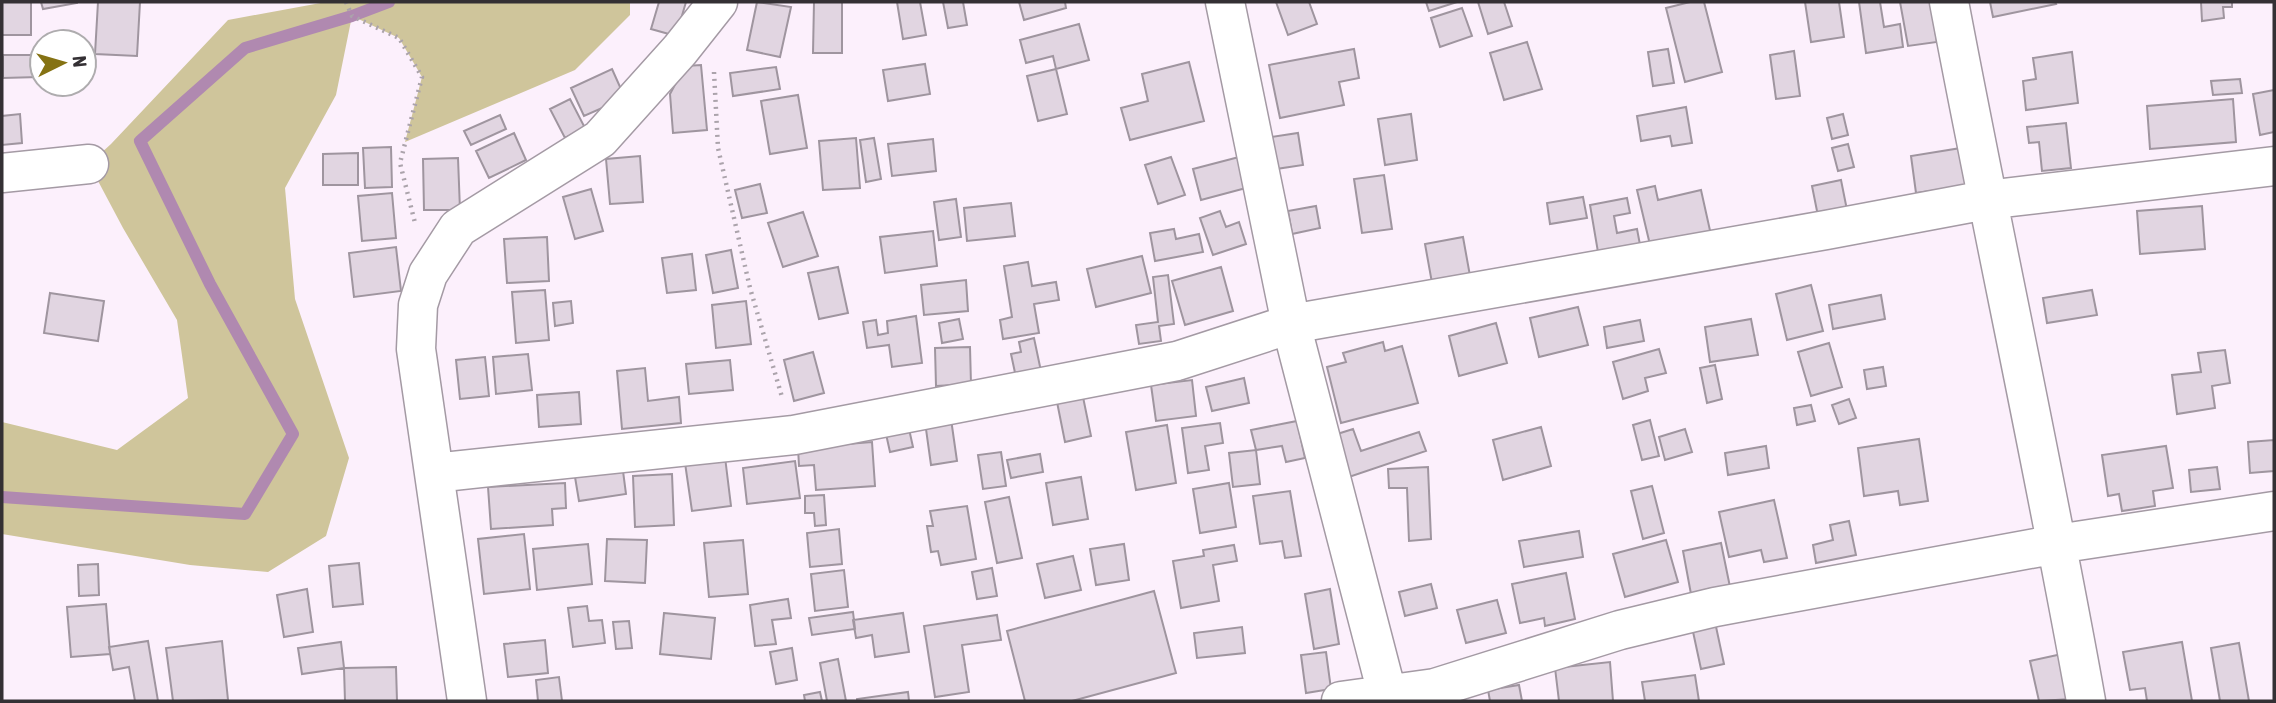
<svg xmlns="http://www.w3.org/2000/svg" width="2276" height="703" font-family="'Asap Condensed',sans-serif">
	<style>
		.green { fill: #cfc59b }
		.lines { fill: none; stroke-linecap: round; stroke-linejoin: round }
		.stream { stroke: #b089b0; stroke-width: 12 }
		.building { fill: #e1d5e1; stroke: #9f959f; stroke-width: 2 }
		.minor-casing { stroke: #a49aa4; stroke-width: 41 }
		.path { stroke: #aba3ab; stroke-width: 4.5; stroke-dasharray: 2 5; stroke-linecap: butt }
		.minor { stroke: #fff; stroke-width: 38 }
	</style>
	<rect width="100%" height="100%" fill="#fcf0fc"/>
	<!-- green -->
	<path class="green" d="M326,2H630V15L575,70L405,142L422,77L399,38L352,16L336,95L285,188L295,299L349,458L326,536L268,572L190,565L2,534V422L117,450L188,398L177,320L123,228L89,164L111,144L228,20Z"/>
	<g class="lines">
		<!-- stream -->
		<path class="stream" d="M2,497L245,514L293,434L210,284L140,141L245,48L352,16L389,2"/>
	</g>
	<!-- building -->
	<path class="building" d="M2,2H31V35H2Z
		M41,2H77V3L43,9Z
		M98,2H140L137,56L95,54Z
		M659,2H686L676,36L651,29Z
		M757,2L791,7L780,57L747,50Z
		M814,2H842V53H813Z
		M897,2H920L926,35L903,39Z
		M943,2H963L967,25L948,28Z
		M1019,2H1065L1066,8L1024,20Z
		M1276,2H1309L1317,24L1288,35Z
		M1426,2H1457L1429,11Z
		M1478,2H1504L1512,26L1488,34Z
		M1690,2H1704L1722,72L1685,82L1666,8Z
		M1805,2H1839L1844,37L1811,42Z
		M1859,2H1880L1884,27L1900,24L1903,47L1866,53Z
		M1900,2H1931L1937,42L1908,46Z
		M1990,2H2055L2056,4L1993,17Z
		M2201,2H2232V7H2223L2224,18L2202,21Z
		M1462,8L1472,36L1440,47L1431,18Z
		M1079,24L1089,60L1056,69L1053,56L1026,63L1020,40Z
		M1527,42L1542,89L1504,100L1490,53Z
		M1354,49L1359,78L1339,82L1344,105L1280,118L1269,65Z
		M1668,49L1674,83L1653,86L1648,52Z
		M1794,51L1800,96L1776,99L1770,55Z
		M2072,52L2078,103L2026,110L2023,81L2036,79L2033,58Z
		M3,55H39V77L3,78Z
		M1189,62L1204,121L1130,140L1121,108L1148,101L1142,74Z
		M925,64L930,94L888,101L883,70Z
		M701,65L707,130L673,133L670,94L685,66Z
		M776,67L780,89L733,96L730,73Z
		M612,69L625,98L584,116L571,88Z
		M1056,69L1067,114L1038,121L1027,76Z
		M2240,79L2242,93L2213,95L2211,81Z
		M2274,90V132L2260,135L2253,94Z
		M798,95L807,148L770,154L761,101Z
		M570,99L585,128L565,138L550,109Z
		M2233,99L2236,142L2150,149L2147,106Z
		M1686,107L1692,143L1672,146L1670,136L1641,141L1637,116Z
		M20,114L22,143L2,145V116Z
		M1411,114L1417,160L1385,165L1378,119Z
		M1843,114L1848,135L1832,139L1827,118Z
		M500,115L506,129L471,145L464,131Z
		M2066,123L2071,168L2042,171L2039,142L2029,143L2027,127Z
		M514,133L526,160L489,178L476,151Z
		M1298,133L1303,165L1276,169L1271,137Z
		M856,138L860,188L823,190L819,141Z
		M874,138L881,179L866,182L860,140Z
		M933,139L936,171L892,176L888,144Z
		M1848,144L1854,167L1838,171L1832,148Z
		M391,147L392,187L365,188L363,148Z
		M1961,148L1967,186L1916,193L1911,156Z
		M358,153V185H323V154Z
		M640,156L643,202L610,204L606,159Z
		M1171,157L1185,195L1158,204L1145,165Z
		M1239,157L1246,188L1201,200L1193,169Z
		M458,158L460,210H424L423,159Z
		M1384,175L1392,229L1362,233L1354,179Z
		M1841,180L1847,210L1818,216L1812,186Z
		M760,184L767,213L742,218L735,190Z
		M1655,186L1658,200L1701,190L1711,235L1651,249L1637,190Z
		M591,189L603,231L575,239L563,197Z
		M392,193L396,238L362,241L358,196Z
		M1583,197L1587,218L1550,224L1547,203Z
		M1627,198L1630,213L1614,216L1617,233L1637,229L1641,250L1599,258L1590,205Z
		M956,199L961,237L939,240L934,202Z
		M1011,203L1015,236L967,241L964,208Z
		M1316,206L1320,228L1292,234L1288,211Z
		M2202,206L2205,249L2140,254L2137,211Z
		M1220,211L1226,227L1239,222L1246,244L1213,255L1200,218Z
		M803,212L818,256L783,267L768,223Z
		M1174,229L1176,239L1199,234L1203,252L1155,261L1150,233Z
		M933,231L937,266L885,273L880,237Z
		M547,237L549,281L507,283L504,239Z
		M1463,237L1472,287L1434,294L1425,244Z
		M396,247L401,291L354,297L349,253Z
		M731,250L738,288L713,293L706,255Z
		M692,254L696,290L667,293L662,258Z
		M1142,256L1151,293L1096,307L1087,269Z
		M1028,262L1032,286L1056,282L1059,300L1034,304L1039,333L1003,339L1000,320L1012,317L1004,266Z
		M838,267L848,313L819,319L808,273Z
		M1221,267L1233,311L1185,325L1172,281Z
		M1168,275L1174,324L1159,326L1161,341L1139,344L1136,325L1158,322L1153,277Z
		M966,280L968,311L924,315L921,285Z
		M1811,285L1823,331L1787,340L1776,294Z
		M545,290L549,340L516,343L512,292Z
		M2092,290L2097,315L2047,323L2043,298Z
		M50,293L104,301L98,341L44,333Z
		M1881,295L1885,319L1833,329L1829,305Z
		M571,301L573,323L555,326L553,303Z
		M746,301L751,344L716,348L712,305Z
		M1578,307L1588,345L1539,357L1530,318Z
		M916,316L922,363L892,367L889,345L867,348L863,322L876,320L878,335L888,333L887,321Z
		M959,319L963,339L942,343L939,323Z
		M1751,319L1758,355L1710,362L1705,327Z
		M1640,320L1644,341L1607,348L1604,327Z
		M1496,323L1507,363L1459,376L1449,336Z
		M1034,338L1042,376L1017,382L1011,354L1021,352L1019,342Z
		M1383,342L1385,351L1402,346L1418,403L1341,423L1327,367L1346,362L1343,353Z
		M1829,343L1842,387L1811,396L1798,352Z
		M970,347L971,384L936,386L935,348Z
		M1659,349L1666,373L1645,378L1648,391L1623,399L1613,362Z
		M2225,350L2230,383L2212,386L2215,408L2177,414L2172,375L2201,372L2198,353Z
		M813,352L824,393L794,401L784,360Z
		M528,354L532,390L496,394L493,357Z
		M485,357L489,396L460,399L456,360Z
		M730,360L733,390L689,394L686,364Z
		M1715,365L1722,399L1707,403L1700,368Z
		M1883,367L1886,386L1867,389L1864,370Z
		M645,368L648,401L679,397L681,423L622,429L617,371Z
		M1244,378L1249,403L1212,411L1206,387Z
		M1192,380L1196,416L1156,421L1151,385Z
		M579,392L581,424L539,427L537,395Z
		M1083,397L1091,436L1065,442L1057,402Z
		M1849,399L1856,418L1839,424L1832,405Z
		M1811,405L1815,421L1797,425L1794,408Z
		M951,419L957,461L931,465L925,422Z
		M1650,420L1659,456L1642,460L1633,425Z
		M1297,421L1305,458L1286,462L1282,446L1256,450L1251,430Z
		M1220,423L1223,443L1205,446L1209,470L1188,473L1182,428Z
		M1167,425L1176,483L1136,490L1126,432Z
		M1541,427L1551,466L1503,480L1493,440Z
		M909,429L913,447L890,452L886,434Z
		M1353,429L1361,451L1419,432L1426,451L1346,478L1331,436Z
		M1685,429L1692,452L1665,460L1659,437Z
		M1919,439L1928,501L1900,505L1898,491L1864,496L1858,448Z
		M2274,440V471L2250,473L2248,442Z
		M872,442L875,486L816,490L814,465L799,466L798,448Z
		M1766,446L1769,468L1728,475L1725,453Z
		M2166,446L2173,488L2153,491L2155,506L2122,511L2119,494L2108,496L2102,455Z
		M1256,450L1260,484L1233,487L1229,453Z
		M1001,452L1006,486L983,489L978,455Z
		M1040,454L1043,472L1011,478L1007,460Z
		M725,457L731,506L692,511L685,463Z
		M795,461L800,498L747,504L743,468Z
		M1428,467L1431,539L1409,541L1407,488H1389L1388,469Z
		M2217,467L2220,489L2191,492L2189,470Z
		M623,471L626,494L579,501L575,477Z
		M672,474L674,525L635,527L633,476Z
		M1081,477L1088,519L1053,525L1046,483Z
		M565,483L566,508L552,509L553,525L491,529L488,487Z
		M1229,483L1236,527L1200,533L1193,489Z
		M1652,486L1664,533L1643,539L1631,491Z
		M1290,491L1301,556L1285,558L1282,541L1260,544L1253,496Z
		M824,495L826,525L815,526L814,513H805V496Z
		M1009,497L1022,558L997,563L985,502Z
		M1774,500L1787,558L1764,562L1761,550L1729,557L1719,512Z
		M967,506L976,559L941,565L938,551L931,552L927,526H933L930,511Z
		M1849,521L1856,555L1816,563L1813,545L1833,540L1830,525Z
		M839,529L842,564L810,567L807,533Z
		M1579,531L1583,557L1524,567L1519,541Z
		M524,534L530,589L484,594L478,539Z
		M607,539L647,540L645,583L605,581Z
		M743,540L748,594L709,597L704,543Z
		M1666,540L1678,582L1625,597L1613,554Z
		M1721,543L1730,587L1691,594L1683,551Z
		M588,544L592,584L537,590L533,549Z
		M1124,544L1129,580L1096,585L1090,549Z
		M1234,545L1237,561L1213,565L1219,601L1181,608L1173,561L1204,556L1203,550Z
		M1073,556L1081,590L1045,598L1037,564Z
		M359,563L363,604L333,607L329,566Z
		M98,564L99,595L79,596L78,565Z
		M992,568L997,596L977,599L972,572Z
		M844,570L848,607L815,611L811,574Z
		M1566,573L1575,619L1545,626L1544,618L1520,623L1512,584Z
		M1431,584L1437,608L1405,616L1399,592Z
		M307,589L313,632L284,637L277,595Z
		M1330,589L1339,644L1314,649L1305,594Z
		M1154,591L1176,673L1072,701H1025L1007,631Z
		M788,599L791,618L772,620L776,644L755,646L750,605Z
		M1497,600L1506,633L1466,643L1457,610Z
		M106,604L110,654L71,657L67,607Z
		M587,606L589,621L602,620L605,643L573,647L568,608Z
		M853,612L855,629L812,635L809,618Z
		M664,613L715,618L711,659L660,654Z
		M903,613L909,652L875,657L872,635L856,638L853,620Z
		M997,615L1001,640L962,645L969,692L935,697L924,626Z
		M629,621L632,648L616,649L613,622Z
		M1715,622L1724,664L1701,669L1692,627Z
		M1242,627L1245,653L1197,658L1194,633Z
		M545,640L548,673L508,677L504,644Z
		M148,641L158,701H135L129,667L113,670L109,647Z
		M222,641L228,700L173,701L166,648Z
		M341,642L344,668L302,674L298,648Z
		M2182,642L2192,701H2147L2145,688L2130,690L2123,652Z
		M2239,643L2249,701H2220L2211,648Z
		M792,648L797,680L776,684L770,652Z
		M1326,652L1331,689L1306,693L1301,655Z
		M2062,654L2072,699L2039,701L2030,661Z
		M838,659L846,701H827L820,663Z
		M1610,662L1613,701H1559L1555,668Z
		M396,667L397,701H345L344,668Z
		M1695,675L1699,701H1645L1642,682Z
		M559,677L562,701H538L536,680Z
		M1519,685L1522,701H1490L1488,690Z
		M820,692L822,701H805L804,695Z
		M908,692L909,701H857V699Z"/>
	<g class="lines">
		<defs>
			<path id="minor" d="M1225,2L1291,324L1389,701
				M1949,2C1993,235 2044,467 2086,701
				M2,173L89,164
				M434,473L794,435L1177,361L1291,324L1826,230L1986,200L2274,166
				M467,701L416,349L418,305L428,274L458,228L600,139L680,50L718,2
				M1341,701L1435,688L1620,630L1715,607L2057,544L2274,511"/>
		</defs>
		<!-- minor casing -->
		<use href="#minor" class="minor-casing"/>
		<!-- path -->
		<path class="path" d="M346,2L352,16L399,38L422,77L400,163L415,223
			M714,72L718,148L750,288L782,397"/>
		<!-- minor -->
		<use href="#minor" class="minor"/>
	</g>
	<!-- border -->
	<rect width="2276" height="703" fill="none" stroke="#343034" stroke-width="7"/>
	<!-- north arrow -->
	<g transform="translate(63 63) rotate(85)"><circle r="33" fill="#ffffff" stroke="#aeacae" stroke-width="2"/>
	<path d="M0-5L12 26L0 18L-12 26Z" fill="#857213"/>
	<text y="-10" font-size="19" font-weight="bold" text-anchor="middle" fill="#343034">N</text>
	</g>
</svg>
